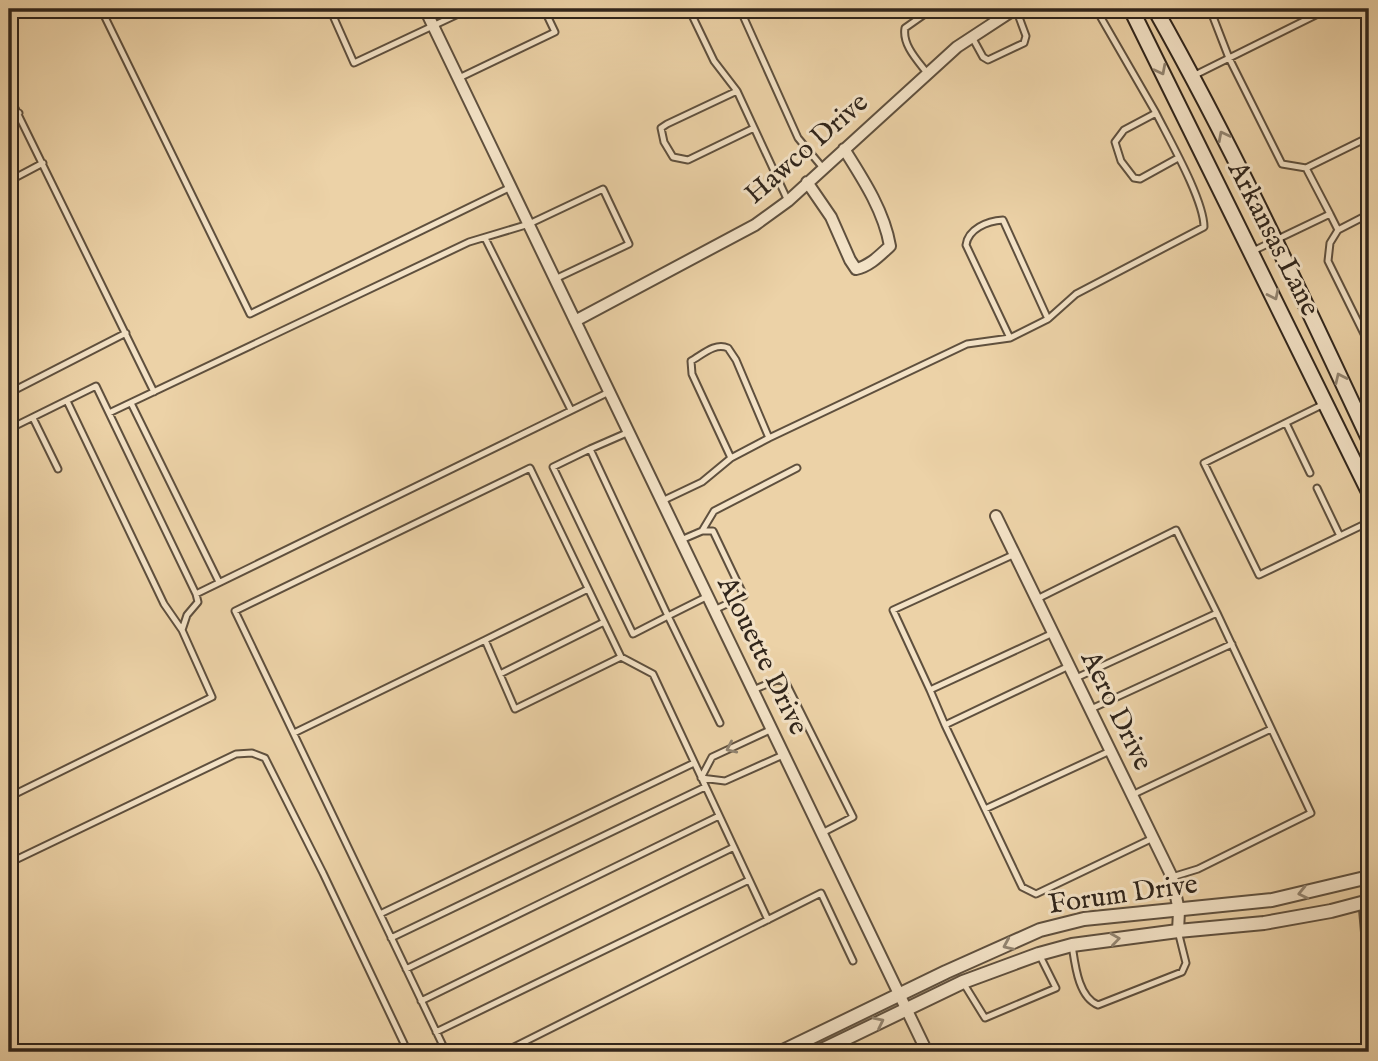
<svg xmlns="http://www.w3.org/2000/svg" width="1378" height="1061" font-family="'IM FELL English',serif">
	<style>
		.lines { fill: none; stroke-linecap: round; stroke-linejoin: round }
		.service-casing { stroke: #5f503e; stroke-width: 9 }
		.minor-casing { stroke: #5f503e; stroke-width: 14 }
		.tertiary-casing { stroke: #5f503e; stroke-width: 16 }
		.secondary-casing { stroke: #30251b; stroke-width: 18 }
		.service { stroke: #f3e2c6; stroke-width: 5 }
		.minor { stroke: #f3e2c6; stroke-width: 10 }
		.tertiary { stroke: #f3e2c6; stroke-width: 12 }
		.secondary { stroke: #f3e2c6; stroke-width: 14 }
		.oneway { stroke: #928470 }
		.labels { text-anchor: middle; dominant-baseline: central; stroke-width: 6; stroke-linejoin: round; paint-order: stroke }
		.street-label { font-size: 28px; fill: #30251b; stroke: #f3e2c6 }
	</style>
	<rect width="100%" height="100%" fill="#ecd2a7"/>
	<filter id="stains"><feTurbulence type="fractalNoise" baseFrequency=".00286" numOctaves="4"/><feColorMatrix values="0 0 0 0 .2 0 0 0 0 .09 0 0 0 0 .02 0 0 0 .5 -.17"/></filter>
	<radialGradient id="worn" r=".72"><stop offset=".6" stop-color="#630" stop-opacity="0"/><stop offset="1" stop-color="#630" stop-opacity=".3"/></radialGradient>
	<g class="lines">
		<defs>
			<path id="service" d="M101,9L250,314L511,187
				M330,9L354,63L469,9
				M689,9L714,61L737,91L788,201
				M740,9L798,138L823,168
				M987,9L995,22
				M1096,9L1156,113
				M1210,9L1229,58L1282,164L1306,168L1330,214L1253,251
				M972,37L983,57L988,60L1024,43L1026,36L1016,9
				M927,73C918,61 902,45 905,28L932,9
				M1193,76L1328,9
				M459,78L555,32L544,9
				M737,91L667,124L661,128L664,142L673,157L688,160L754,128
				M9,96L154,392
				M9,119L19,113
				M1306,168L1369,137
				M9,181L43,163
				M1330,214L1338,230
				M1369,214L1338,230L1330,243L1328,261L1369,344
				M485,238L571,410
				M1010,338L966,245C968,229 987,221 1003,220L1048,319
				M9,393L126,333
				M67,401L164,604L182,630
				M131,403L219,582
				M1324,404L1204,463L1259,575L1369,522
				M109,413L469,242L529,224L603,189L629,244L555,279
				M33,418L58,469
				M1286,423L1310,473
				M9,429L96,386L196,594L609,392
				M590,449L553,467L633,634L668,616L590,449L629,432
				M731,458L692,374L691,361C702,355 715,342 728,348L736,360L769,438
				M1317,488L1340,536
				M662,501L702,482L731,458L769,438L967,344L1010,338L1048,319L1076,294L1204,227C1204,200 1169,139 1156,113L1124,130L1115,142L1121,161L1134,178L1140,179L1178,158
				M702,531L714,511L797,468
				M681,540L702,531H713L744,596L714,610
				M588,589L485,640L515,709L621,657
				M708,596L668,616L720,723
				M1037,599L1176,530L1217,613
				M1053,633L930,690L945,725L1069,666
				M500,674L604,622
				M1076,678L1217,613L1311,813L1198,869L1172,877
				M753,690L779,679L786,683L853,817L822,833
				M930,690L893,610L1015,554
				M1091,709L1232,644
				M945,725L1022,887L1036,894L1153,838
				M294,733L485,640
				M701,778L712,757L772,729
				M701,778L725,781L783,755
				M1132,795L1271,729
				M9,797L212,697L182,630L187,615L198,602L196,594
				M985,809L1110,751
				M9,863L236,754L252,753L265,758L323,873L408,1052
				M1362,903L1365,938
				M380,914L694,763
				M391,938L705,787
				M1072,945C1075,964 1078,997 1098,1005L1182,972L1186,963L1178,931
				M406,969L719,816
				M964,984L985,1018L1056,988L1039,954
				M421,1001L734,847
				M436,1032L749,880
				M446,1052L235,611L530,468L621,657L653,674L768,920
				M504,1052L821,893L853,961"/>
			<path id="minor" d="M425,9L927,1052
				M807,182L831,217L850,260L856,269C870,266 880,255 890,246C884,211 863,179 844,149
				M575,321L755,225L788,201L957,47L1015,9
				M996,516L1172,877L1179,911L1178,931"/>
			<path id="tertiary" d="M781,1052L946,972L1040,930L1084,919L1272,900L1369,877
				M818,1052L963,982L1039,954L1072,945L1178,931L1264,923L1331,911L1369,901"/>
			<path id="secondary" d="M1131,9L1369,492
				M1155,9C1234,149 1301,294 1369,439"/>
		</defs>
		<!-- service casing -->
		<use href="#service" class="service-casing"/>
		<!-- minor casing -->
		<use href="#minor" class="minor-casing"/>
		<!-- tertiary casing -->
		<use href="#tertiary" class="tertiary-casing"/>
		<!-- secondary casing -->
		<use href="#secondary" class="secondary-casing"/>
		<!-- service -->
		<use href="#service" class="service"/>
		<!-- minor -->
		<use href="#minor" class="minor"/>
		<!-- tertiary -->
		<use href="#tertiary" class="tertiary"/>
		<!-- secondary -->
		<use href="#secondary" class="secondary"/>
	</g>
	<!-- one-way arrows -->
	<defs><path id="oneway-chevron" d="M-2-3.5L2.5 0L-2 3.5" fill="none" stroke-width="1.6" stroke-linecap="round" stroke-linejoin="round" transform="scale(1.75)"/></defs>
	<g class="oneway">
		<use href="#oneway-chevron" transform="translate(1161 70) rotate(63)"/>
		<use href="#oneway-chevron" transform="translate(1223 136) rotate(-117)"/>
		<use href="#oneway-chevron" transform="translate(1274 295) rotate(64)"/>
		<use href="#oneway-chevron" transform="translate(1340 378) rotate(-115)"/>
		<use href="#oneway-chevron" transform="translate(731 748) rotate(155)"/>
		<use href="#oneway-chevron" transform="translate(1303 893) rotate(167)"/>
		<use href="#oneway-chevron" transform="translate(1115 939) rotate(-8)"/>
		<use href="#oneway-chevron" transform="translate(1008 945) rotate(156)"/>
		<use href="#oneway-chevron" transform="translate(879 1022) rotate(-26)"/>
	</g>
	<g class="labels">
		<!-- street labels -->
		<g class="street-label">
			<text transform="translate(807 149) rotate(-41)">Hawco Drive</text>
			<text transform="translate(1273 239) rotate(63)">Arkansas Lane</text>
			<text transform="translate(762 656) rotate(64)">Alouette Drive</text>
			<text transform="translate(1116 711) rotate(64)">Aero Drive</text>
			<text transform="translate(1123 895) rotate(-8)">Forum Drive</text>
		</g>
	</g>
	<!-- margin -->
	<rect width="1378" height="1061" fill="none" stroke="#ecd2a7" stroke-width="35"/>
	<rect x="10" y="10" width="1357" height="1040" fill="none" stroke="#30251b" stroke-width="3.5"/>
	<rect x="18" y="18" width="1343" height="1026" fill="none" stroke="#30251b" stroke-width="2"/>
	<rect width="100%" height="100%" filter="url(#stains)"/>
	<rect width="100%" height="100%" fill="url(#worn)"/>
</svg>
